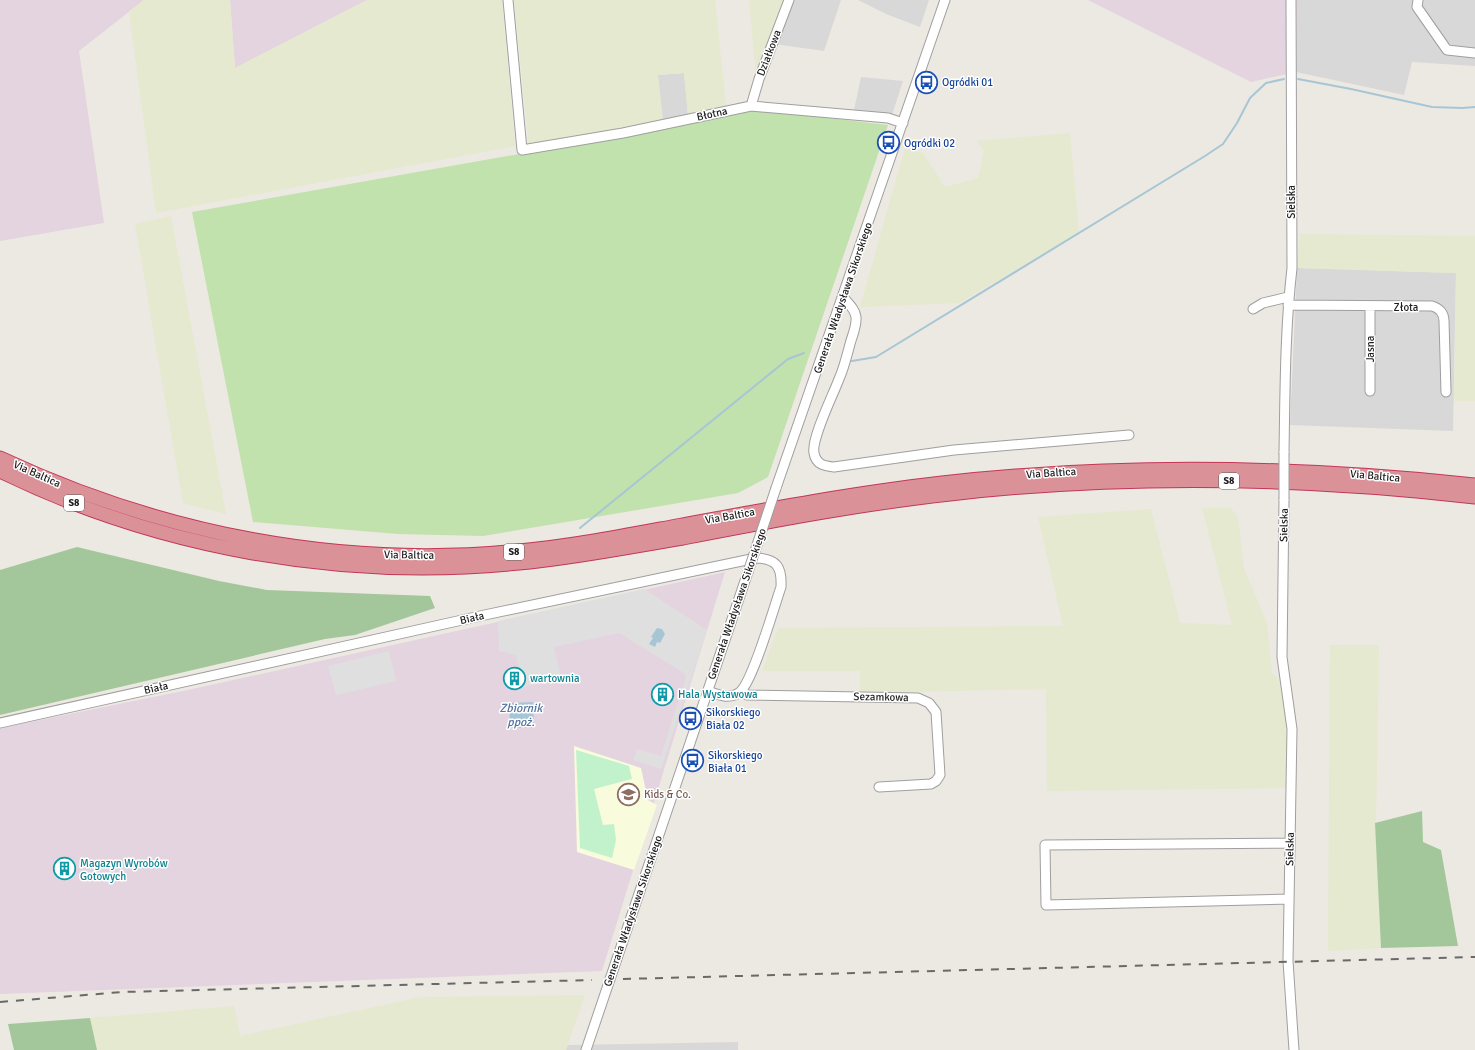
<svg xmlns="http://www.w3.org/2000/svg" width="1475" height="1050" font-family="Signika,sans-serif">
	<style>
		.residential { fill: #d9d8d8 }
		.industrial { fill: #e4d4e0 }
		.education { fill: #f8fbdc }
		.farmland { fill: #e4e9cf }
		.grass { fill: #c1e1ad }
		.forest { fill: #a3c79b }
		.park { fill: #c2f2cb }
		.parking { fill: #dfdfdf }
		.water { fill: #a7c6d5 }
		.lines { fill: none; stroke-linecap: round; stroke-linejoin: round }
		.stream { stroke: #a7c6d5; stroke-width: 2 }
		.minor-casing { stroke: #9f9f9f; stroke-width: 11 }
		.highway-casing { stroke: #c23758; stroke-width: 15 }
		.minor { stroke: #fff; stroke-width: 9 }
		.highway { stroke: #db9198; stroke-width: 13 }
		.rail { stroke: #696969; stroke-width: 2; stroke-dasharray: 8 8; stroke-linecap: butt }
		.minor-bridge-casing { stroke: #9f9f9f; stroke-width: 11; stroke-linecap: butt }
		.minor-bridge { stroke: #fff; stroke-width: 9 }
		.labels { text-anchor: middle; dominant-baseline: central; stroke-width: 3; stroke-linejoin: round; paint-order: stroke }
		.shield { fill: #fff; stroke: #5f5f5f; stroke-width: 1 }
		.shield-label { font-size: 10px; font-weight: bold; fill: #1b1b1b }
		.street-label { font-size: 11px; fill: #1b1b1b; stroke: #fff }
		.transit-label { font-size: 11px; fill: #164399; stroke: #fff; text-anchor: start }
		.culture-label { font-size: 11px; fill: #0d838f; stroke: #fff; text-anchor: start }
		.education-label { font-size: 11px; fill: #785e54; stroke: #fff; text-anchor: start }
		.water-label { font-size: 12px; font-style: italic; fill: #53729f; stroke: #fff }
	</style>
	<rect width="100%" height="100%" fill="#ece9e2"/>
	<!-- residential -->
	<path class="residential" d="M789,0H841L824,51L774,44Z
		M858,0H929L920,27L886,14Z
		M1297,0H1475V66L1412,62L1404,95L1296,72Z
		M684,73L688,116L663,122L658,75Z
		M861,77L903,81L892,115L854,110Z
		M1297,268L1456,273L1453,431L1290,425Z
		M738,1042V1050H566L568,1045Z"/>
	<!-- industrial -->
	<path class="industrial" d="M0,0H144L79,51L104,223L0,241Z
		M230,0H367L235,68Z
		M1088,0H1297L1296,72L1251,82Z
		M725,572L602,971L0,994V728L183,691Z"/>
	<!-- education -->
	<path class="education" d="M574,746L641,768L648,800L657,805L634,870L577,852Z"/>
	<!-- farmland -->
	<path class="farmland" d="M144,0H230L235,68L367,0H502L515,146L156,213L129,11Z
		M514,0H715L726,107L688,116L684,73L658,75L663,122L529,146Z
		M749,0H783L784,3L756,75Z
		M1070,133L1079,233L959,303L860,307L905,148L923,153L945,187L978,178L984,151L977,141Z
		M171,216L226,514L183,503L135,224Z
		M1300,234L1475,236V401H1454L1456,273L1297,268Z
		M1202,508H1231L1238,518L1244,568L1267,623L1272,673L1281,681L1287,724L1288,788L1047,791L1046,689L860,693V671H762L778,628L1063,626L1038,517L1151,509L1180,623L1232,625Z
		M1330,645H1379L1376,825L1381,948L1328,951Z
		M585,995L566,1050H97L90,1018L234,1006L240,1036L421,997Z"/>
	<!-- grass -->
	<path class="grass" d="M752,109L888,125L768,477L738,493L483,536L398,534L253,522L192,212L643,132Z"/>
	<!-- forest -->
	<path class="forest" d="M77,547L219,581L267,590L430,596L435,608L355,635L325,639L0,715V570Z
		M1422,811L1423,842L1441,850L1458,946L1381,948L1375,823Z
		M90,1018L97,1050H14L8,1024Z"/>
	<!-- park -->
	<path class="park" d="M576,750L629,766L632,779L594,789L603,825L614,824L616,840L612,858L580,848Z"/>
	<!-- parking -->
	<path class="parking" d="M644,589L707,630L661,769L633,760L637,749L661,756L686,677L684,673L619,633L554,647L561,678L523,687L516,655L499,651L498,621Z
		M389,651L396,681L336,695L328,666Z"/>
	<!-- water -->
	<path class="water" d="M657,628L662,629L665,634L660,643L657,642L655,647L649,644L653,638L651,637Z
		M533,702L534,728H510L509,703Z"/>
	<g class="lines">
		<!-- stream -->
		<path class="stream" d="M1298,79L1351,89L1432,107L1462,108L1475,107
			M852,361L876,357L1205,156L1223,144L1237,123L1250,98L1266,83L1284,79
			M580,528L788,359L804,353"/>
		<defs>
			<path id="minor" d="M508,0L522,150L623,133L751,106L888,118L903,123
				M1418,0L1417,7L1447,50L1475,53
				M751,106L759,79L789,0
				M843,297C848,303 855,309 856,317C857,326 852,336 850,344C847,355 844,368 839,379C833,395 811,439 814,453C816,465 825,466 834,467L954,450L1129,435
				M1288,305L1432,306C1439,308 1444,313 1444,321L1446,392
				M1253,309L1263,303L1288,297
				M1370,391V307
				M1284,453C1285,391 1285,329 1292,268L1291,0
				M776,488L945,0
				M1284,499L1282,657L1292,729L1288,961L1294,1050
				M741,691L747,695L918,698L929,703L936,712L940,775L936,781L931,784L879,787
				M0,723L480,616L756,558C777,559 782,567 781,587C774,607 753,681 740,692C730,700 718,695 708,691
				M1289,899L1046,905L1045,845L1290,843
				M586,1050L748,572"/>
			<path id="highway" d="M0,458C162,534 340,569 519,551C574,546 628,535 682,525C769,509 855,493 942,483C1120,463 1298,466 1475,485
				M0,471C159,549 343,581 519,563C574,558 628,547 683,538C771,521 860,504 950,494C1124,474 1301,477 1475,497"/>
		</defs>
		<!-- minor casing -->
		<use href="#minor" class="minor-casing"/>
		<!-- highway casing -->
		<use href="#highway" class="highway-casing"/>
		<!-- minor -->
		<use href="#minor" class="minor"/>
		<!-- highway -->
		<use href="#highway" class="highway"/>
		<!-- rail -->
		<path class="rail" d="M623,979L1475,957
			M0,1002L122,992L592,980"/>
		<defs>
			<path id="minor-bridge" d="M1284,499V453
				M748,572L776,488"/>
		</defs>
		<!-- minor-bridge casing -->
		<use href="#minor-bridge" class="minor-bridge-casing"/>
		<!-- minor-bridge -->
		<use href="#minor-bridge" class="minor-bridge"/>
	</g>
	<!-- icons -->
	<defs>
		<symbol id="bus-ring" viewBox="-11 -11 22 22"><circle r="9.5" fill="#fff" stroke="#1a4fb4" stroke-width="1.5"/><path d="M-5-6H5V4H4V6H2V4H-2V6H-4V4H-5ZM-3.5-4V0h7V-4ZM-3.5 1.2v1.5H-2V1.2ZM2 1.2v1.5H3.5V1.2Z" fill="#1a4fb4"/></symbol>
		<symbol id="building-ring" viewBox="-11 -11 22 22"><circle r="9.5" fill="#fff" stroke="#0f9aa8" stroke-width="1.5"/><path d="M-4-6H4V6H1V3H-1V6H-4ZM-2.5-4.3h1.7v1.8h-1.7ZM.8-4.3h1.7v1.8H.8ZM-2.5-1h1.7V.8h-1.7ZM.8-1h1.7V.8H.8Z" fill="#0f9aa8"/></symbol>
		<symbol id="school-ring" viewBox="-11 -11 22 22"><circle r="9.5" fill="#fff" stroke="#8d6e63" stroke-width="1.5"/><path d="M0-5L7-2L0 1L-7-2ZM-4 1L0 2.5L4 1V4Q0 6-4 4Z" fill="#8d6e63"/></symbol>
	</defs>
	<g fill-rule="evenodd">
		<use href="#bus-ring" x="914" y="70" width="25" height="25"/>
		<use href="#bus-ring" x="876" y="130" width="25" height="25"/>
		<use href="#building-ring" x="502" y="666" width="25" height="25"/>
		<use href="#building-ring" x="650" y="682" width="25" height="25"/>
		<use href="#bus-ring" x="678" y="706" width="25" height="25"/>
		<use href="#bus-ring" x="680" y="748" width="25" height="25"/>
		<use href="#school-ring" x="616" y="782" width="25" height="25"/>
		<use href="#building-ring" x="52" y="856" width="25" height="25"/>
	</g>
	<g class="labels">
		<!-- shield labels -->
		<g class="shield">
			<rect x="1219" y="473" width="20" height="16" rx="3"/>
			<rect x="64" y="495" width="20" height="16" rx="3"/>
			<rect x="504" y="544" width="20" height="16" rx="3"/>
		</g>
		<g class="shield-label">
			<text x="1229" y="481">S8</text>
			<text x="74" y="503">S8</text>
			<text x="514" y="552">S8</text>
		</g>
		<!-- street labels -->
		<g class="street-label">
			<text transform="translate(769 53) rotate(-69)">Działkowa</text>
			<text transform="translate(712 114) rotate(-12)">Błotna</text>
			<text transform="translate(1291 202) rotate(-90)">Sielska</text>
			<text transform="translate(843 298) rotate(-71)">Generała Władysława Sikorskiego</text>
			<text x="1406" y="307">Złota</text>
			<text transform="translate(1370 349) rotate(-90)">Jasna</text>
			<text transform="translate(1051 473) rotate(-4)">Via Baltica</text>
			<text transform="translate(37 474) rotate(24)">Via Baltica</text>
			<text transform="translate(1375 476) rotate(5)">Via Baltica</text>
			<text transform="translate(730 516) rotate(-10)">Via Baltica</text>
			<text transform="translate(1284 525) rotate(-89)">Sielska</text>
			<text transform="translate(409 555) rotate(1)">Via Baltica</text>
			<text transform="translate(737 604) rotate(-71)">Generała Władysława Sikorskiego</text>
			<text transform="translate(472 618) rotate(-13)">Biała</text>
			<text transform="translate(156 688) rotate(-12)">Biała</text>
			<text transform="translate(881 697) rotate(1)">Sezamkowa</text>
			<text transform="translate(1290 849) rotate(-89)">Sielska</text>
			<text transform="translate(633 911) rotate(-71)">Generała Władysława Sikorskiego</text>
		</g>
		<!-- transit labels -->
		<g class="transit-label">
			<text x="942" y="82">Ogródki 01</text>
			<text x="904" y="143">Ogródki 02</text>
			<text x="706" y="712">Sikorskiego<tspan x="706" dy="13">Biała 02</tspan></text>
			<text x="708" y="755">Sikorskiego<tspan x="708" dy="13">Biała 01</tspan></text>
		</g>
		<!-- culture labels -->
		<g class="culture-label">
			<text x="530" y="678">wartownia</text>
			<text x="678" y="694">Hala Wystawowa</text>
			<text x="80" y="863">Magazyn Wyrobów<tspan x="80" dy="13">Gotowych</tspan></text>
		</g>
		<!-- education labels -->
		<g class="education-label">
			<text x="644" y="794">Kids &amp; Co.</text>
		</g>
		<!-- water labels -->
		<g class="water-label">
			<text x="521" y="708">Zbiornik<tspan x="521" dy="14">ppoż.</tspan></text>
		</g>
	</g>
</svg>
